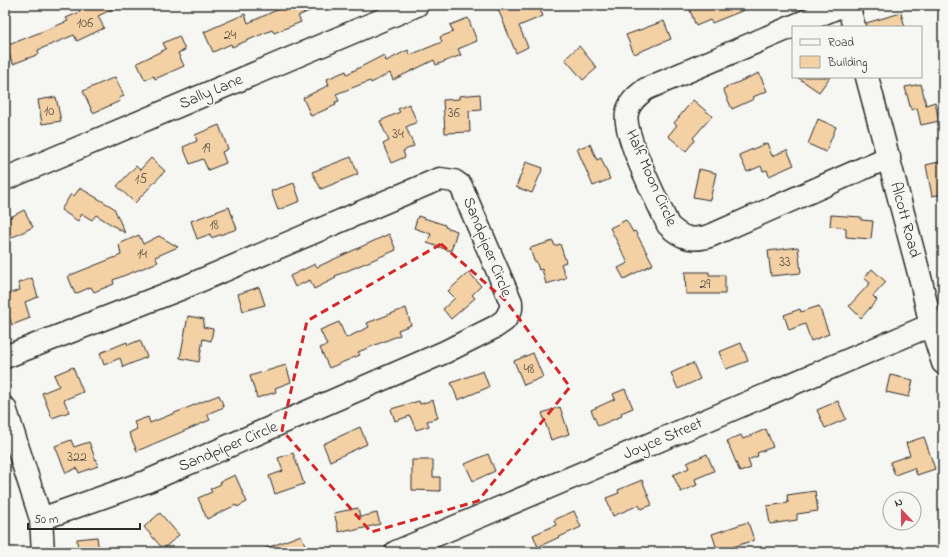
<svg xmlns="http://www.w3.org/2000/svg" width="948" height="557" font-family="'Indie Flower',sans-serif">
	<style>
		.building { fill: #f4d1a5; stroke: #2b2b2b }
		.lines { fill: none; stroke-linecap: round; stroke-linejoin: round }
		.minor-casing { stroke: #2b2b2b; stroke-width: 25 }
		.minor { stroke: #f6f6f2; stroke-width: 22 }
		.marked { fill: none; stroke: #d62828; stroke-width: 3; stroke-dasharray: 8 5; stroke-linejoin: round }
		.labels { text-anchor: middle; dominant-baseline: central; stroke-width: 3.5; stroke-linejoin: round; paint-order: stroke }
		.number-label { font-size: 14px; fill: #5d544a }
		.street-label { font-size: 16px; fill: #2b2b2b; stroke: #f6f6f2 }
	</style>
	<rect width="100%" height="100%" fill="#f6f6f2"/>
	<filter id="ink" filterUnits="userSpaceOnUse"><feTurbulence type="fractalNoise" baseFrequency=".025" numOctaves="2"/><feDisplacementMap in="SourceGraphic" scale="8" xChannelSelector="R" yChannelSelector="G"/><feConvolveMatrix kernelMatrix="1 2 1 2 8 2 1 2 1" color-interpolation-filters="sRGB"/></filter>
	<g filter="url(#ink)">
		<!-- building -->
		<path class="building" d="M88,5H121L98,16L104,28L77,41L74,35L38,50L39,54L13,64L6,46L68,21L66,18L80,12L79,9Z
			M288,5H323L298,16L301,22L274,33L272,30L232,47L231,44L213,52L204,32L245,14L248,23Z
			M507,5H538L543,16L519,26L528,47L516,53L498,9Z
			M688,5H754V6L712,23L710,20L696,26Z
			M901,13L905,27H866V23Z
			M468,18L477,41L458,49L461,55L436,65L434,60L393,80L390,73L371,83L370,81L336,94L339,101L335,102L336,105L311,116L303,98L329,85L327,79L346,71L347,74L384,55L386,61L408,50L410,55L442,42L440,37L453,32L450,25Z
			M664,21L671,39L634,54L626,35Z
			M179,36L185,50L178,53L184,66L155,79L154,76L145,80L137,63L166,49L163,43Z
			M579,46L597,68L583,80L565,59Z
			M759,73L767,91L753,97L754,99L732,109L723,89Z
			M115,77L124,96L119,98L120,101L93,113L83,91Z
			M797,77H830L819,92Z
			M921,84L926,105L935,102L939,121L921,125L917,108L911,110L905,87Z
			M480,94L481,110L469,111L470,132L445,133L443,100L459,99V96Z
			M56,97L61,121L42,124L38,100Z
			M693,100L712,116L693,138L695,140L686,151L668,136L677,125L674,123Z
			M409,104L417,122L406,127L414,146L403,151L405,157L391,163L383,144L389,141L380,121L400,112L398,109Z
			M818,119L836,127L826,152L808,144Z
			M219,125L228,149L222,152L226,163L208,170L203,159L190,164L183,147L197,141L195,135Z
			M767,143L772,156L787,150L794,165L769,176L767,170L763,171L761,166L747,172L739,155Z
			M590,144L597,160L601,158L610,179L593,186L577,149Z
			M351,157L358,174L321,189L312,172Z
			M151,158L165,171L135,203L117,186L136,166L140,170Z
			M943,161V194L932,196L926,165Z
			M526,162L543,168L532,193L516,187Z
			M699,169L716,173L710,200L693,197Z
			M294,183L300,201L278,210L271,191Z
			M80,188L114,208L125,233L96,215L92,220L82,214L78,221L61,210L71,194L74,196Z
			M229,207L237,229L211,238L210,234L197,239L191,221Z
			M24,210L33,227L5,241V220Z
			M831,215L861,217V220L873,221L871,239L846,237V228L830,226Z
			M418,216L445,225V227L457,231L451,251L427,243L431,234L414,228Z
			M626,220L633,232L635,231L653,264L624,279L618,268L628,263L610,228Z
			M389,234L396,250L335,276L336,278L314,289L310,280L295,287L290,276L315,264L317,267Z
			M139,235L143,244L159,236L178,247L155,257L158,262L113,280L114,284L94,292L91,287L75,294L68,276L121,255L119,244Z
			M553,241L555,246L560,244L566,262L561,264L566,278L546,284L542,269L539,270L536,261H534L530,248Z
			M798,247L801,273L771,276L768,251Z
			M872,269L886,282L873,296L877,300L861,318L849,306L870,283L864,278Z
			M469,272L481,286L472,295L475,298L451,319L443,309L455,298L448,291Z
			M685,272H709V275H725V294H686Z
			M32,278L38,297L25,302L30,318L12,325L5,305V295L20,290L18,283Z
			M259,287L265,305L243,311L238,294Z
			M819,306L829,334L811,341L805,324L789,330L784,315L800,309L801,312Z
			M406,308L411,325L398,330L400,335L358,352L360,355L329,368L320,348L327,345L320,330L339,322L346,338L369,327L367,323Z
			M188,316L204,319L203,327L213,329L211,341L203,339L199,362L180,358Z
			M140,340L147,357L123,367L120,358L104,365L100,353L127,342L128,345Z
			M741,343L748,361L726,369L719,352Z
			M533,353L543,377L524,385L514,361Z
			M693,363L700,379L678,389L671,373Z
			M286,365L291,382L275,388L276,392L257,398L250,376Z
			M73,367L83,392L64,400L69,412L52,418L42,393L59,386L54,375Z
			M483,371L489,387L458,400L451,383Z
			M890,375L913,380L909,397L886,392Z
			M625,389L633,408L621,413L622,416L598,426L591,410L615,399L613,394Z
			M219,395L224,407L207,414L210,420L137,451L129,433L137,429L134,422L148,417L150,423Z
			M433,400L438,418L427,421L429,426L416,430L410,416L395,421L391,409L419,401L420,404Z
			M838,401L846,419L825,428L817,410Z
			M560,407L569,434L551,440L542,413Z
			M360,427L367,444L330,461L323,444Z
			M766,429L773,447L757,453L758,456L748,460L751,468L740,472L727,441L741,435L743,439Z
			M924,437L935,469L917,475L914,468L895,475L890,462L910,455L906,443Z
			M71,440L74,447L89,442L98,466L79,473L77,468L66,473L55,446Z
			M293,453L304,484L275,494L269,476L283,471L278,458Z
			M488,454L495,471L473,481L465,464Z
			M707,454L714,471L695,479L697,485L681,492L673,475L689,468L687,463Z
			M412,460H433V477H440V491L412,490Z
			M235,475L247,502L237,507L236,505L207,519L198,498L212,492L210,489L221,484L220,482Z
			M642,480L652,505L641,509L639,505L613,516L606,498L619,493L618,490Z
			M815,491L818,511L797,514V520L770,524L767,506L788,503L787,495Z
			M358,508L360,517L377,513L380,524L352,531L351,529L339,532L334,513Z
			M574,511L581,527L538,547L533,535L556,525L554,520Z
			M160,513L179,535L163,549L144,527Z
			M748,522L754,540L718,552L712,534Z
			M301,535L308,552H259V551Z
			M97,537L99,552H78L77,539Z"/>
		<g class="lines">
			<defs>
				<path id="minor" d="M843,5L646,89C638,95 629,102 627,113C622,134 658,202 668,225C682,239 694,242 712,235L889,157
					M848,5L854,27
					M867,77L921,281L930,322L943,363
					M5,179L417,5
					M5,357L185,287L432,182L440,179L454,181L461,186L511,302V309L505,320L495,327L445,352L148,481L41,519
					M5,408L41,519L43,552
					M396,552L931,325"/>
			</defs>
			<!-- minor casing -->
			<use href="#minor" class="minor-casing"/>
			<!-- minor -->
			<use href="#minor" class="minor"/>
		</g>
	</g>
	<!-- marked area -->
	<path class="marked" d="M441,244L506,301L570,387L478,501L371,532L282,430L307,321Z"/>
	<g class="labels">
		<!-- number labels -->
		<g class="number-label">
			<text x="85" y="23">106</text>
			<text x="230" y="35">24</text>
			<text x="49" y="111">10</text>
			<text x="454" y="113">36</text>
			<text x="398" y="134">34</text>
			<text x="206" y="148">19</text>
			<text x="141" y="179">15</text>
			<text x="214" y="225">18</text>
			<text x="142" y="254">14</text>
			<text x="785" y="262">33</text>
			<text x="705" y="284">29</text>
			<text x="529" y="369">48</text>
			<text x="77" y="457">322</text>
		</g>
		<!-- street labels -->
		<g class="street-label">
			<text transform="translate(211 92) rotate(-23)">Sally Lane</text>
			<text transform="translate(651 178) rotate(66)">Half Moon Circle</text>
			<text transform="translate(905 220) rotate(75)">Alcott Road</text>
			<text transform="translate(487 247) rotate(68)">Sandpiper Circle</text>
			<text transform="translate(663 439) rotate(-23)">Joyce Street</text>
			<text transform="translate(228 447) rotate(-23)">Sandpiper Circle</text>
		</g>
	</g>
	<!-- margin -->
	<rect width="948" height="557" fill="none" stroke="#f6f6f2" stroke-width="20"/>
	<rect x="10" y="10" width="928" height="537" fill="none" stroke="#2b2b2b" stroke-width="1.5" filter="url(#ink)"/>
	<!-- legend -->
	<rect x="792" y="26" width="130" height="52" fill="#f6f6f2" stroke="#a5a5a2"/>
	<rect x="800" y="39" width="20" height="6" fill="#f6f6f2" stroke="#a5a5a2"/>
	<text x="828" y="46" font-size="12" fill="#2b2b2b">Road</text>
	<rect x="800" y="56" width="20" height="12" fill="#f4d1a5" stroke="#a5a5a2"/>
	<text x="828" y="66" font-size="12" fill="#2b2b2b">Building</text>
	<!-- north arrow -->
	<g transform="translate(902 511) rotate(338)"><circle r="19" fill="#f6f6f2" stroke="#a5a5a2"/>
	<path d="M0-3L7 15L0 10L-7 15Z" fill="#d1495b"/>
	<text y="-6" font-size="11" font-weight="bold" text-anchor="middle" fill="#2b2b2b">N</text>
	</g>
	<!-- scale -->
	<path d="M28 523v6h112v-6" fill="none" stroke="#2b2b2b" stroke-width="2"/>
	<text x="34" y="523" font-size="12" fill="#2b2b2b" stroke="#f6f6f2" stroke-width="3" paint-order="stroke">50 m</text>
</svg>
